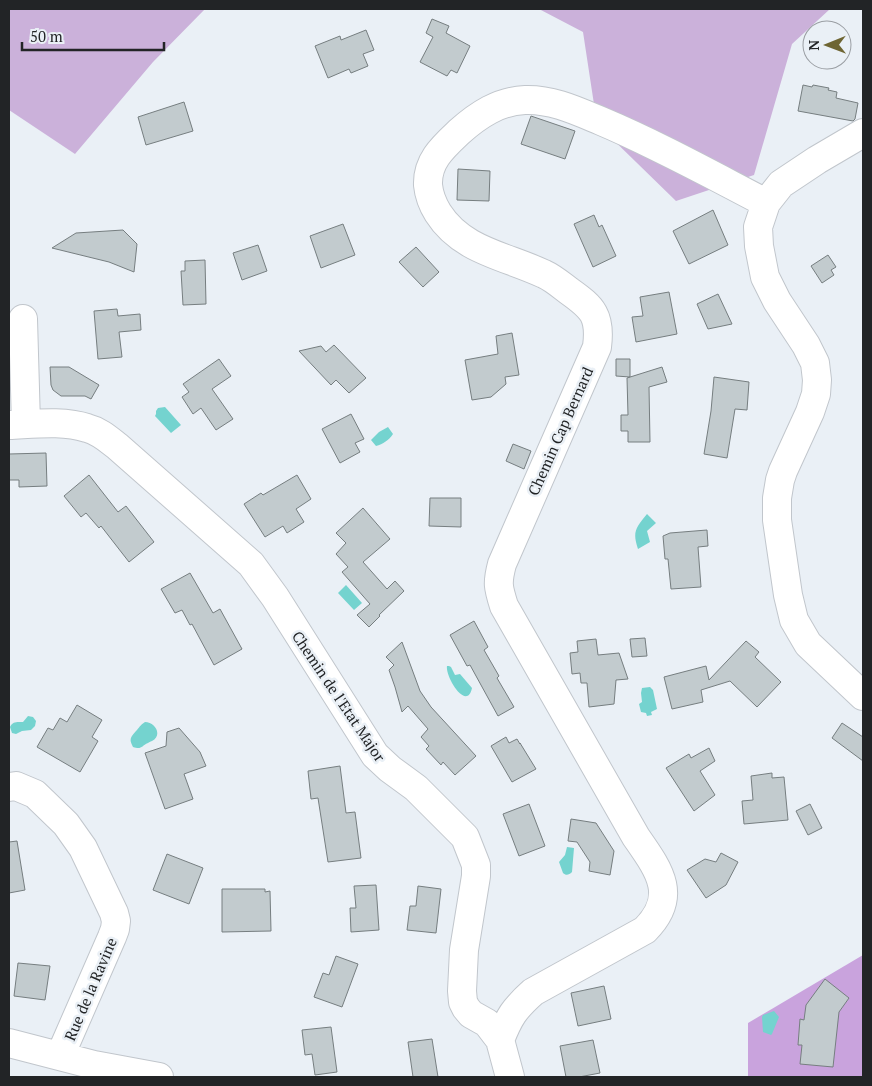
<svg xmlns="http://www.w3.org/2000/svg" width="872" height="1086" font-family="'PT Serif',serif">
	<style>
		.green { fill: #cbb1da }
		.forest { fill: #c9a3dd }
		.water { fill: #74d3cf }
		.building { fill: #c2cbce; stroke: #767e80 }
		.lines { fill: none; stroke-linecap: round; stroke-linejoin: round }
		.minor-casing { stroke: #c1c6cc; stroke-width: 30 }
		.minor { stroke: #fff; stroke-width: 28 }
		.labels { text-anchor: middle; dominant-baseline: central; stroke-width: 5; stroke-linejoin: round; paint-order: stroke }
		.street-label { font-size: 15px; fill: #222426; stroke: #eaf0f6 }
	</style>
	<rect width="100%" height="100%" fill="#eaf0f6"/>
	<!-- green -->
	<path class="green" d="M9,9H205L153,62L75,154L9,110Z
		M539,9H830L792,44L754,175L676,201L597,124L583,32Z"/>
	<!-- forest -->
	<path class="forest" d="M863,955V1077H748V1023Z"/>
	<!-- water -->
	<path class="water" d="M165,407L181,425L171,433L155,416L156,414V411L158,408Z
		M388,427L393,434C389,440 383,444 376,446L371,440L379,432Z
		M647,514L656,523L647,531L650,542L638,549C632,531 636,528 647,514Z
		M346,585L362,603L354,610L338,593Z
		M447,666H449L451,667L455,675L460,674L472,688C467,712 445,677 447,666Z
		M650,687L653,690L657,709L651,712L652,715L647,716L646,713L641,712L639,704L642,702L641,693L642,688Z
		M28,716L33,717L36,721L35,726L31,730L22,731L16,734L12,733L10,727C13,721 17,722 23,722Z
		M145,722C155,722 163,735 152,741C150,742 149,742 148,743C141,746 142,750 133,747C129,739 130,738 136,731C139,728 140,725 145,722Z
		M567,847L574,848L572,872C569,875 566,876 563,873L559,862L565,855Z
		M774,1011L779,1017L772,1034L771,1035L763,1032L762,1017L763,1015Z"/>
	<!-- building -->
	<path class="building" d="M432,19L449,26L446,33L470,46L457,73L451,70L447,76L420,62L433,37L426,33Z
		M366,30L374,50L363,54L368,66L351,73L349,69L328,78L315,46L340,36L341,40Z
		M803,85L812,87L813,85L829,88L828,90L837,92L836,98L858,103L855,119L853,121L798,111Z
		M184,102L193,131L146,145L138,117Z
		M531,116L575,131L565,159L521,144Z
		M458,169L490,171L489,201L457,200Z
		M713,210L728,245L689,264L673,231Z
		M594,215L599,227L602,225L616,256L593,267L574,224Z
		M343,224L355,255L321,268L310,236Z
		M123,230L137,244L134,272L109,262L52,248L76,233Z
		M258,245L267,271L242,280L233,253Z
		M416,247L439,272L423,287L399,262Z
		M828,255L836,267L831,270L834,275L822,283L811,266Z
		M205,260L206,304L183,305L181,271H185V261Z
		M669,292L677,334L636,342L632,317L643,316L640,297Z
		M718,294L732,324L708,329L697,304Z
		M117,309L118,316L140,314L141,330L119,332L122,357L98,359L94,311Z
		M512,333L519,375L505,377L506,384L491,397L472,400L465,360L498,354L496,336Z
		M334,345L366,378L349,393L336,380L331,385L299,351L321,346L326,352Z
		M219,359L231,376L212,389L233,419L216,430L201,408L193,414L182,397L189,392L183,384Z
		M616,359H630V377L616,376Z
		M50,367H69L99,385L91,399L85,396H61L53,390L51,385Z
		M662,367L667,382L649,387L650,442H628V431H621V415H628L627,378Z
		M714,377L749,382L747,410L735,409L727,458L704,454L711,411Z
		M351,414L364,439L355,443L360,452L340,463L322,429Z
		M513,444L531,451L524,469L506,461Z
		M46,453L47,486L19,487V480H9V454Z
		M89,475L118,512L126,506L154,542L129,562L101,526L99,528L86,513L81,517L64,496Z
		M297,475L311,499L296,509L304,522L287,533L283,526L265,537L244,504L261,493L263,495Z
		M430,498H461V527L429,526Z
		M363,508L390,539L363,562L387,589L395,581L404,591L379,615L380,616L369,627L357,615L370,604L342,572L348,567L336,554L346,543L336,533Z
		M707,530L708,546L698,547L701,587L671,589L668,559H665L663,536L670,533Z
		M190,573L213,613L220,609L242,649L214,665L192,624L190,625L182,610L175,613L161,589Z
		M474,621L488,647L484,650L499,676L497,678L514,707L498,716L470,665L467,666L450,635Z
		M645,638L647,656L632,657L630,639Z
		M596,639L598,655L619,653L628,679L616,680L614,704L589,707L587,683H581L580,673L572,674L570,653L578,652L577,641Z
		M746,641L759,652L755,657L781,682L757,707L730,681L701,690L703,702L672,709L664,677L706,666L709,680Z
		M402,642L420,691L431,707L476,756L455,775L443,762L441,765L426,749L429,746L421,737L428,729L408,706L402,712L395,687L389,670L394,665L386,657Z
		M77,705L102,720L92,737L98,741L80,772L37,747L48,728L53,730L60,718L67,722Z
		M842,723L863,737V761L832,738Z
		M179,728L200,752L206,766L184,774L193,799L165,809L145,753L166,746L167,732Z
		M506,737L509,743L517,739L520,744V743L536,769L512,782L491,746Z
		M709,748L715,761L700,771L715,795L694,811L666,768L689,754L691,758Z
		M340,766L346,813L355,812L361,858L328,862L318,798L311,799L308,771Z
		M772,773V778L784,777L788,820L744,824L742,801L753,800L751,776Z
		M529,804L545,846L519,856L503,814Z
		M810,804L822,828L808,835L796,811Z
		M571,819L596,823L614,851L610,875L589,871L590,862L577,842L568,841Z
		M17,841L25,890L9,893V842Z
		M721,853L738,862L726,885L706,898L687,870L705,859L716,862Z
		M167,854L203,868L189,904L153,890Z
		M376,885L379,930L351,932L350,908H356L354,886Z
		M418,886L441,889L436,933L407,930L410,906H416Z
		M222,889H265V892L270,891L271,931L222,932Z
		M336,956L358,964L342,1007L314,997L323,973L329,975Z
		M18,963L50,966L45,1000L14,996Z
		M825,979L849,998L839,1012L833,1067L800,1064L802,1045H798L800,1019L804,1020L806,1005Z
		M604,986L611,1019L578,1026L571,993Z
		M331,1027L337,1072L315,1075L312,1054L305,1055L302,1030Z
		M432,1039L438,1077H413L408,1042Z
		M593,1040L600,1073L579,1077H566L560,1046Z"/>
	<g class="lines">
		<defs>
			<path id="minor" d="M863,133L817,160L781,184L766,203L758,227L759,246L765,277L777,301L806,345L815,363L817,380L816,394L810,412L783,471L780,480L777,498V520L788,595L794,620L808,644L863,696
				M23,319L26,424
				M9,425C33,424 64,420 87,428C99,431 108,439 117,446L251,564L275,597L375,755L390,769L416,788L465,837L476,865V876L464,950L462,991L463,1002L466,1008L471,1014L487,1023L500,1040L510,1077
				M9,787L16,786L35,794L66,824L83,848L114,913L116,921L115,929L112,937L60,1056
				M500,1040C509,1017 514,1009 533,992L645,930C679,896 659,870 636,837L504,606C498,587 497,583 502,564L597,347C601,316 593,308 569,291C561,285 553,278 544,274C506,256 462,251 438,213C433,205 429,195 428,185C427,161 443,147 459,132C478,115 499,101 525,100C552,99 577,111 601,121C658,145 712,175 766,203
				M9,1043L94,1065L159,1077"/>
		</defs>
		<!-- minor casing -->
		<use href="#minor" class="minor-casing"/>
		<!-- minor -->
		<use href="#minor" class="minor"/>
	</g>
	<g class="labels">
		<!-- street labels -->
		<g class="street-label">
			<text transform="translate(560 431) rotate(-66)">Chemin Cap Bernard</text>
			<text transform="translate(339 696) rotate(56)">Chemin de l'Etat Major</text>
			<text transform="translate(90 989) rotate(-67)">Rue de la Ravine</text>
		</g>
	</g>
	<!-- border -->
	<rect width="872" height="1086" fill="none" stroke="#222426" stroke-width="20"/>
	<!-- north arrow -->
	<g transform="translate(827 45) rotate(269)"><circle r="24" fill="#eaf0f6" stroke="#9a9ea3"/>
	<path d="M0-4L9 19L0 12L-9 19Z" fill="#6e6532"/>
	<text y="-8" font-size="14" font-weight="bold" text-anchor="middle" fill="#222426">N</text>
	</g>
	<!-- scale -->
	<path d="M22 42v8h142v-8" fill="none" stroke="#222426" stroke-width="2.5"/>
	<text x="30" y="42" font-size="15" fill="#222426" stroke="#eaf0f6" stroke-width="4" paint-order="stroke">50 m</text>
</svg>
